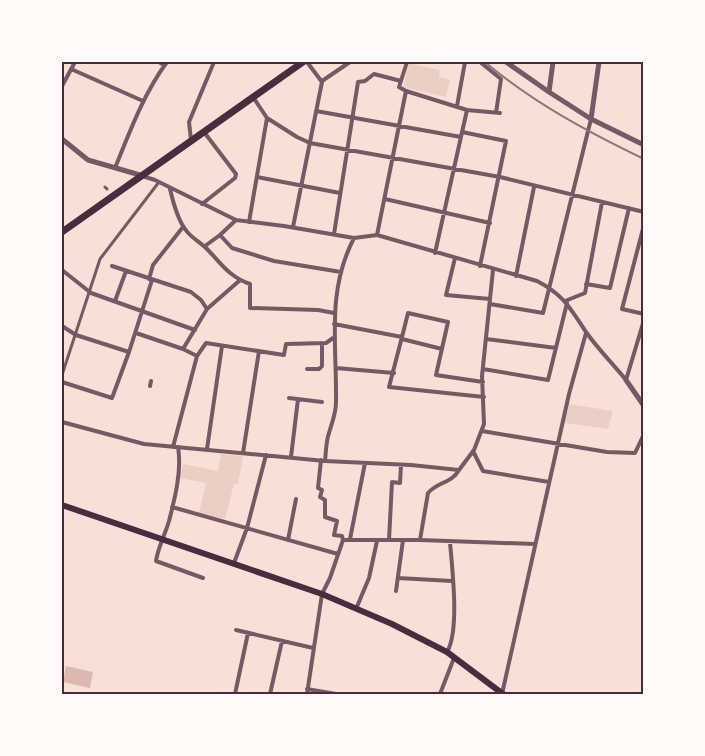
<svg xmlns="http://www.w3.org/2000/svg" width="705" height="756" font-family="'Noto Sans',sans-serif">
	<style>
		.green { fill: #ebcfc5 }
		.water { fill: #dcb8b0 }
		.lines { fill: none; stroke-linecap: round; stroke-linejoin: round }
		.pedestrian { stroke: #755966; stroke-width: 3 }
		.minor { stroke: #755966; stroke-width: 4 }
		.tertiary { stroke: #755966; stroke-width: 5 }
		.primary { stroke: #4a2c40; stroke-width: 6 }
		.trunk { stroke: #4a2c40; stroke-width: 7 }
		.rail { stroke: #8f747c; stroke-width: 2 }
		.neatline { fill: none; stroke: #4a2c40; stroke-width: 2 }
	</style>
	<rect width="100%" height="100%" fill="#f7e1d7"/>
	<!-- green -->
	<path class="green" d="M409,63L440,70L439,77L450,80L446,97L403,87Z
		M569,404L613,411L608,429L565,423Z
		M221,454L243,456L238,484H234L225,519L199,513L206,483L180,478L183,464L218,471Z"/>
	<!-- water -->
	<path class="water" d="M66,666L93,672L90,688L63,682Z"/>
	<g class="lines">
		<!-- pedestrian -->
		<path class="pedestrian" d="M105,187L107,189
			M62,375L100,259L159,182"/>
		<!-- minor -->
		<path class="minor" d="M159,62L164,65
			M407,62L399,87L406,91L467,110L435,253
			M480,62L501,79L496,113
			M71,69L143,101
			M322,81L350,62
			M62,86L75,62
			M253,97L267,118L297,137L310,143L500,177L644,212
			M457,106L465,62
			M467,110L500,113
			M316,111L461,137
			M462,132L506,141L480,266
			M191,140L189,122L214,62
			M115,168C130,131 144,93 167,62
			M142,176L155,180L236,220L284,226L354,238L377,235L537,281C564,295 570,308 586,332C598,349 613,364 626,380
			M257,177L340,193
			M170,189C173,202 177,218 185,229C191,238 199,241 206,248C221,263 229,277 250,284V308L318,310L334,313
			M385,199L490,223
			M202,204L235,178L236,174L204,132
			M249,222L267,118
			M644,225L622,309L644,314
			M293,227L322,82L307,62
			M334,234L358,82L365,81L374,74L401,81
			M220,235L232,248L274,261L341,272
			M377,235L406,91
			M205,246L220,235L236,220
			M455,258L446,295L490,299
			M112,266L191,292L201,300L207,309
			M62,270L91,293L195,330
			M516,276L534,187
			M149,279L153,265L183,227
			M586,284L610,288L629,208
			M115,301L126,271
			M565,301L585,293L602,202
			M490,304L543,313L591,119
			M334,324L402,337L389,387L484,397
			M62,326L76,335L129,352L152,280
			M136,333L183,349
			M402,337L408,313L448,322L436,375L483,382
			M402,339L442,349
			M486,339L556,348
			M197,356L206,343L284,355L286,344L326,343L333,338
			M336,368L394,373
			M307,369H319L322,366V343
			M483,369L548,380L567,303
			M626,380L644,320
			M62,382L112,398L129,352
			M150,386L151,381
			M289,398L322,402
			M62,422L144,444L325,461L411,465L459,470L474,450L484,424L482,376L493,270
			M482,431L607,452L635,453L644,434
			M173,447L197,356L183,349L207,309L239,281
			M178,447C182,470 175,498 169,521C165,535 158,547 156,561L203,578
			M207,449L222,346
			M473,451L483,471L549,482
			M243,453L259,351
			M291,457L298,399
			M321,460L318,488L322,490L320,497L325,500V517L337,521L334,535L342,536L343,540
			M325,461C326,452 326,441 329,433C332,422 336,414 336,402C337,344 326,292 354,238
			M172,507L338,554
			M350,539L365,463
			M288,540L296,499
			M389,540L392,482L400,483L401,465
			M420,540L428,493C437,482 452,483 459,470
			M234,563L247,528L266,455
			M398,578L452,581
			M396,591L403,540
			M356,609L369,578L377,541
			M236,630L313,648
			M447,652C460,630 452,568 450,542
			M307,689L336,694
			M235,694L248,633
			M270,694L282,641
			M307,694L322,594L330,578L343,540H420L534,544
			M440,694L454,658
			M502,694L569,394L586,333"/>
		<!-- tertiary -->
		<path class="tertiary" d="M506,62L549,92L591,119L644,145
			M549,92L553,62
			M591,119L599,62
			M62,139L88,160L140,175
			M626,380L644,406"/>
		<!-- primary -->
		<path class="primary" d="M62,505L322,594L392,624L447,652L503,694"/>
		<!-- trunk -->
		<path class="trunk" d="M62,232L303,62"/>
		<!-- rail -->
		<path class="rail" d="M485,62C532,102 588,132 644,159"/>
	</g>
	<!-- border -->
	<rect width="705" height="756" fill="none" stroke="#fffaf5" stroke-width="126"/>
	<rect x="63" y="63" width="579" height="630" class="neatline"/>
</svg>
